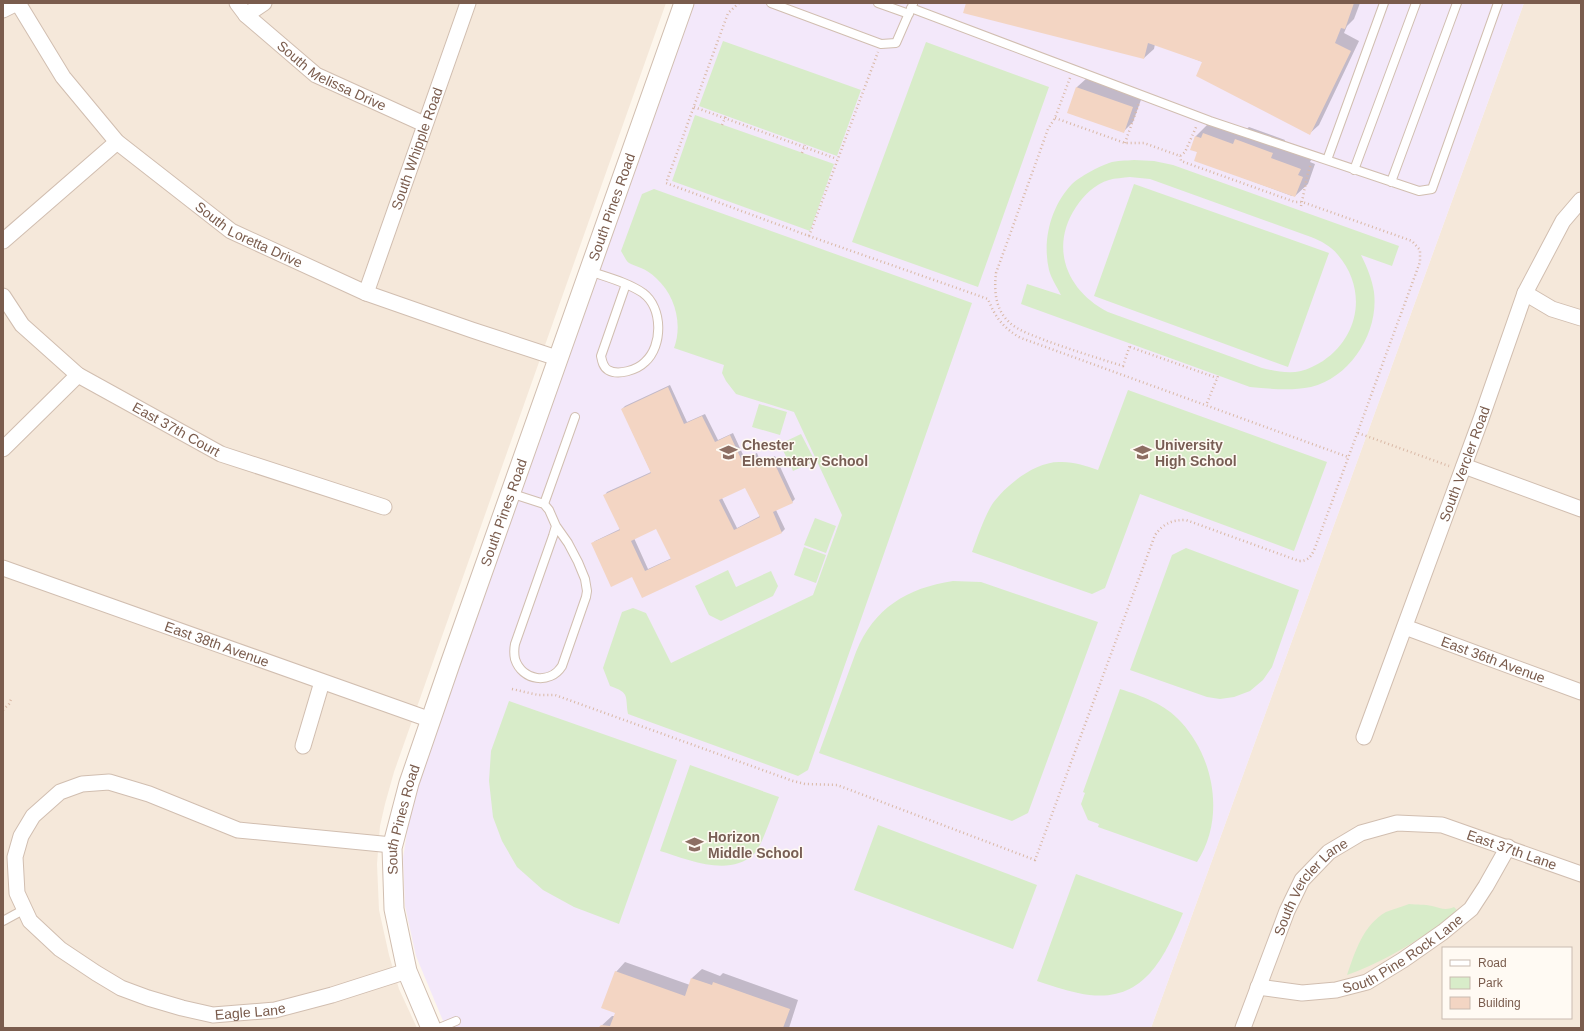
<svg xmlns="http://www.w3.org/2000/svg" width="1584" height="1031" font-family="Arial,sans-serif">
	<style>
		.residential { fill: #f5e8da; fill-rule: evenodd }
		.education { fill: #f3e8fa }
		.green { fill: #d8ecc9; fill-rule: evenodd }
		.shadow { fill: #0003; fill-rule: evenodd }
		.building { fill: #f3d5c3; fill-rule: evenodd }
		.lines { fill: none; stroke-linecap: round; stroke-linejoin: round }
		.service-casing { stroke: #d1beb0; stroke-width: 10 }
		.minor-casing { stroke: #d1beb0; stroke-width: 17 }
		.tertiary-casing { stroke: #d1beb0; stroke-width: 21 }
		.path { stroke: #d9b8a5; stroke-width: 2.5; stroke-dasharray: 1 3; stroke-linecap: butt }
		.service { stroke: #fff; stroke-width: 8 }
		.minor { stroke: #fff; stroke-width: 15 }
		.tertiary { stroke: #fff; stroke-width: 19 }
		.labels { text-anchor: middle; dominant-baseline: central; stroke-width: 3; stroke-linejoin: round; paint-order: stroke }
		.street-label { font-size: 14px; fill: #7a5c4d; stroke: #fffaf3 }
		.education-label { font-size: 14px; font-weight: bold; fill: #785e54; stroke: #fffaf3; text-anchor: start }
	</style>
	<rect width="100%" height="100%" fill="#fdf6ec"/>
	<!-- residential -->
	<path class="residential" d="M3,3H666L394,772L385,804L380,826L377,864L379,910L389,955L399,989L417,1028H3Z
		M1524,3H1581V1028H1151ZM1443,948H1571V1018H1443Z"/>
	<!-- education -->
	<path class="education" d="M693,3H1524L1151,1028H446L416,956L405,906L403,858L411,807L420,775Z"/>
	<!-- green -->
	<path class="green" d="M723,41L861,90L837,156L699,106Z
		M926,42L1049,87L978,287L852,242Z
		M695,115L834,164L810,231L672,181Z
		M1134,160L1154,161L1173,165L1399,246L1392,266L1361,255C1367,267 1372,279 1374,292C1379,332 1351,377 1311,387C1291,391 1271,389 1250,387L1021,304L1027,284L1061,295C1057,287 1051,278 1049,270C1042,240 1051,206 1072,184C1079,177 1100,166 1109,163C1117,160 1126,161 1134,160ZM1130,177L1150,179L1311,237C1321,241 1331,246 1338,255C1367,289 1360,336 1323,361C1316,365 1309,369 1301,371C1288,374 1275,371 1262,368L1108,312C1067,291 1049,248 1076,207C1084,195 1095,184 1109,180C1115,178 1123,178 1130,177Z
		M1134,184L1329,253L1288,367L1094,296Z
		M654,189L972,303L808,770L798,776L628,714C625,695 630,693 610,686L603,668L622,612L633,608L646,613L671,663L813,595L842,515L794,412L736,394L726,381L722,373L724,365L674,348C683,324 675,295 656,278C652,274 646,270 641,268C637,266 632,265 629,263C626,261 623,254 621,251L642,194Z
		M1128,390L1327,462L1294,551L1140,494L1105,588L1092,594L972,552C977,538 985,515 993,503C1007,484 1037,460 1062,462C1075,462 1086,466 1098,470Z
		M759,404L787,412L780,435L752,427Z
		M801,434L815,461L793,471L780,444Z
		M815,518L836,526L826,553L804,545Z
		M804,547L826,555L816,583L794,575Z
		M1186,548L1299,590L1272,667L1263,680L1250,691L1234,697L1220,699L1207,697L1130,670L1172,555Z
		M728,570L736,587L771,571L778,586L773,596L721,621L709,615L695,586Z
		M953,581L981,582L1098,622L1028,813L1012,821L819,753L856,652C874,608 907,588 953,581Z
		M1120,689C1142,696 1165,704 1181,722C1215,759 1225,819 1197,862L1098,827L1099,824L1088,820L1081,804L1085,793L1083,792Z
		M509,701L677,760L619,924L574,907L543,890L517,867L502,841L493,817L489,781L491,751Z
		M690,765L779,797C773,811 763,844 754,854C729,878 687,859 660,851Z
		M878,825L1037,885L1013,949L854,890Z
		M1076,874L1183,913C1163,962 1141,1007 1078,993C1064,990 1050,985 1037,981Z
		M1409,904C1417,905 1425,904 1432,906C1441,908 1445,911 1454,907L1458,911C1425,936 1387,961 1347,975C1355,952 1363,925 1386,912C1393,909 1402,907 1409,904Z"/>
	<!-- shadow -->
	<path class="shadow" d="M967,3H1360L1354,19L1347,26L1344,33L1359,41L1319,125L1309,134L1203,62L1155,44L1154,49L1144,58Z
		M1087,78L1142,97L1133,122L1123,132L1068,112L1077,87Z
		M1209,123L1244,131L1249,127L1285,140L1283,145L1313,156L1310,162L1315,164L1308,184L1295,196H1292L1195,160L1198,152L1191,149L1196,136Z
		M670,385L687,422L705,414L718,440L733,433L745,459L757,453L761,463L775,456L795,499L792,502L776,510L785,529L782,532L643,596L633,576L592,544L595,541L620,529L605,495L607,492L651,472L622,409L625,406ZM746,486L760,516L737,528L722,498ZM657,528L672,558L648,569L634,538Z
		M625,962L690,985L692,978L702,969L720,976L723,973L798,1000L789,1028H599L612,1016H615L616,972Z"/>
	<!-- building -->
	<path class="building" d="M966,3H1354L1345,29L1341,28L1335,43L1351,51L1310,135L1196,76L1202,62L1148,43L1144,59L963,13Z
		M1076,87L1133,107L1124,133L1067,113Z
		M1203,133L1233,144L1235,139L1273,153L1271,158L1301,169L1298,175L1303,177L1295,197L1194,161L1197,152L1190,150L1195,136L1201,138Z
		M668,387L684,424L702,416L715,442L730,435L742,461L754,455L759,465L772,458L793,503L773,512L782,533L642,598L632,577L611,587L591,543L620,530L603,495L651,473L621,409ZM745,488L760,517L734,530L719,500ZM656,529L671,559L645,571L631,541Z
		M615,971L685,996L691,978L712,985L713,982L790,1009L783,1028H598L601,1025L610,1026L615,1013L601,1008Z"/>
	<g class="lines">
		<defs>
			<path id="service" d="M771,3L881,44L896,43L913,4
				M878,3L909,14
				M911,8L1210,121L1419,191L1432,189L1498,3
				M1327,160L1384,3
				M1354,170L1416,3
				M1391,182L1457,3
				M589,271C606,277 627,282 643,293C663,308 663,346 645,362C637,370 618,376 608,370C603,367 602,361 601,356L626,284
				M510,493L544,504L549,510L556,526L568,543L578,562L585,579L587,591L586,597L562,666C550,685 522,681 515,659C514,654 514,649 515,644L553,536L556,526
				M544,504L575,417
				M3,921L25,909
				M439,1028L456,1021"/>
			<g id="minor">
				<path id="s1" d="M18,3L63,77L117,142L231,231L366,293L472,330L557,358"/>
				<path id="s2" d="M237,3L246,15L316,75L424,124"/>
				<path d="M3,10L17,3"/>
				<path d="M246,15L264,3"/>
				<path d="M3,241L117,142"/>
				<path id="s3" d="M366,293L468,3"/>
				<path d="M1525,293L1552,309L1581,318"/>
				<path id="s4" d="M3,296L22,325L78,375L221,454L384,507"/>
				<path d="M3,449L78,375"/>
				<path d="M1464,466L1581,509"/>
				<path id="s5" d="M3,568L431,720"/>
				<path id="s6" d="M1405,627L1581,692"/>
				<path id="s7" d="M1364,737L1481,419L1525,293L1563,221L1581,200"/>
				<path d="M303,746L322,682"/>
				<path id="s8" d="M392,848V845L238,830L149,794L109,782L82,784L60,792L33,816L21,836L15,857L17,893L30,921L60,949L96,973L121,988L148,998L182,1008L213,1015L275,1010L332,995L407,971"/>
				<path id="s9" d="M1258,987L1302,993L1336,990L1367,982L1403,960L1443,932L1471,909L1486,886L1508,847"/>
				<path id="s10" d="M1243,1028L1287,911L1302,880L1329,852L1361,833L1397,823L1442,825L1581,874"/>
			</g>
			<g id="tertiary">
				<path id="s11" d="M431,1028L407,971L394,909L392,848L409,783L450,664L684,3"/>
			</g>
		</defs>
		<!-- service casing -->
		<use href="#service" class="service-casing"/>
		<!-- minor casing -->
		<use href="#minor" class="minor-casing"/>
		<!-- tertiary casing -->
		<use href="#tertiary" class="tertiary-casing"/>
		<!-- path -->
		<path class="path" d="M739,3L728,13L666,183L809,236L988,299C995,317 1004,329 1021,338L1348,457
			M1070,78L1055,118L1048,129L996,273C994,290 995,309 1009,322C1018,331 1035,336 1047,341C1072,350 1097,358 1123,366L1130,345
			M694,107L837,159
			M1055,118L1125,143H1144L1180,156L1185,152L1197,125
			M722,125L726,116
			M1125,143L1139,103
			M802,153L805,145
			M1301,206L1308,173L1311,164
			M809,236L878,52
			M1130,347L1217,378
			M1207,403L1218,376
			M1358,433L1449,466
			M512,689L538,695H555L793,781L805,784L837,785L1035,860L1155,535C1164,523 1172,520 1186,520L1299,561C1308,561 1311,557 1315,548L1420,262V250L1412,241L1308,204L1302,202H1295L1181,161L1180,156
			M3,710L9,704L12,697
			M3,1027L5,1028"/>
		<!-- service -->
		<use href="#service" class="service"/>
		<!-- minor -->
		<use href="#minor" class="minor"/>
		<!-- tertiary -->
		<use href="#tertiary" class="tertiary"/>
	</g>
	<!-- icons -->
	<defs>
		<symbol id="school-bare" viewBox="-9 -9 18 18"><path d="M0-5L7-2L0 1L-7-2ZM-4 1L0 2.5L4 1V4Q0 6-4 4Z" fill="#8d6e63" stroke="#fffaf3" stroke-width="2.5" paint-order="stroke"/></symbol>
	</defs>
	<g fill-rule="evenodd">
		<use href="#school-bare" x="716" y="440" width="25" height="25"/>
		<use href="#school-bare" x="1130" y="440" width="25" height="25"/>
		<use href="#school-bare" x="682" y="832" width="25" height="25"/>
	</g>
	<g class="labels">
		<!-- street labels -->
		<g class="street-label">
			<text stroke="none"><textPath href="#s2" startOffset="121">South Melissa Drive</textPath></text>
			<text stroke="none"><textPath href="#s3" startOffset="153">South Whipple Road</textPath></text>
			<text stroke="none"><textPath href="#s11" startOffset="864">South Pines Road</textPath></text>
			<text stroke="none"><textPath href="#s1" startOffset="333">South Loretta Drive</textPath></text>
			<text stroke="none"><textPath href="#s4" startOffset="222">East 37th Court</textPath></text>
			<text stroke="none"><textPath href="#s7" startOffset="291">South Vercler Road</textPath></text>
			<text stroke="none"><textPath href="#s11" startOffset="540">South Pines Road</textPath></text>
			<text stroke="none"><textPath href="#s5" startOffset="227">East 38th Avenue</textPath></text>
			<text stroke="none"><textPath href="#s6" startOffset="94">East 36th Avenue</textPath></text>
			<text stroke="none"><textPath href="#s11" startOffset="216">South Pines Road</textPath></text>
			<text stroke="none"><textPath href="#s10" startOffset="392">East 37th Lane</textPath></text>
			<text stroke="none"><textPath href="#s10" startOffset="159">South Vercler Lane</textPath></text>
			<text stroke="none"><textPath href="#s9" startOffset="155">South Pine Rock Lane</textPath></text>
			<text stroke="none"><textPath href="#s8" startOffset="741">Eagle Lane</textPath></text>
		</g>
		<!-- education labels -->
		<g class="education-label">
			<text x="742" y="445">Chester<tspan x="742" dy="16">Elementary School</tspan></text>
			<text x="1155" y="445">University<tspan x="1155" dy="16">High School</tspan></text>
			<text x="708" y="837">Horizon<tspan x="708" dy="16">Middle School</tspan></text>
		</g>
	</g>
	<!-- border -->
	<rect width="1584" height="1031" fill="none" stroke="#7a5c4d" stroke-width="8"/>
	<!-- legend -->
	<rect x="1442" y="947" width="130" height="72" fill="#fffaf3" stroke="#cabbb1"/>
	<rect x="1450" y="960" width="20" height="6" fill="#ffffff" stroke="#cabbb1"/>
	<text x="1478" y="967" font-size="12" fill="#7a5c4d">Road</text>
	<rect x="1450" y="977" width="20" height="12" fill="#d8ecc9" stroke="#cabbb1"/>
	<text x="1478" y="987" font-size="12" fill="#7a5c4d">Park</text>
	<rect x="1450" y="997" width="20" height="12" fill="#f3d5c3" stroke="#cabbb1"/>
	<text x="1478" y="1007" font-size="12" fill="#7a5c4d">Building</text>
</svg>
